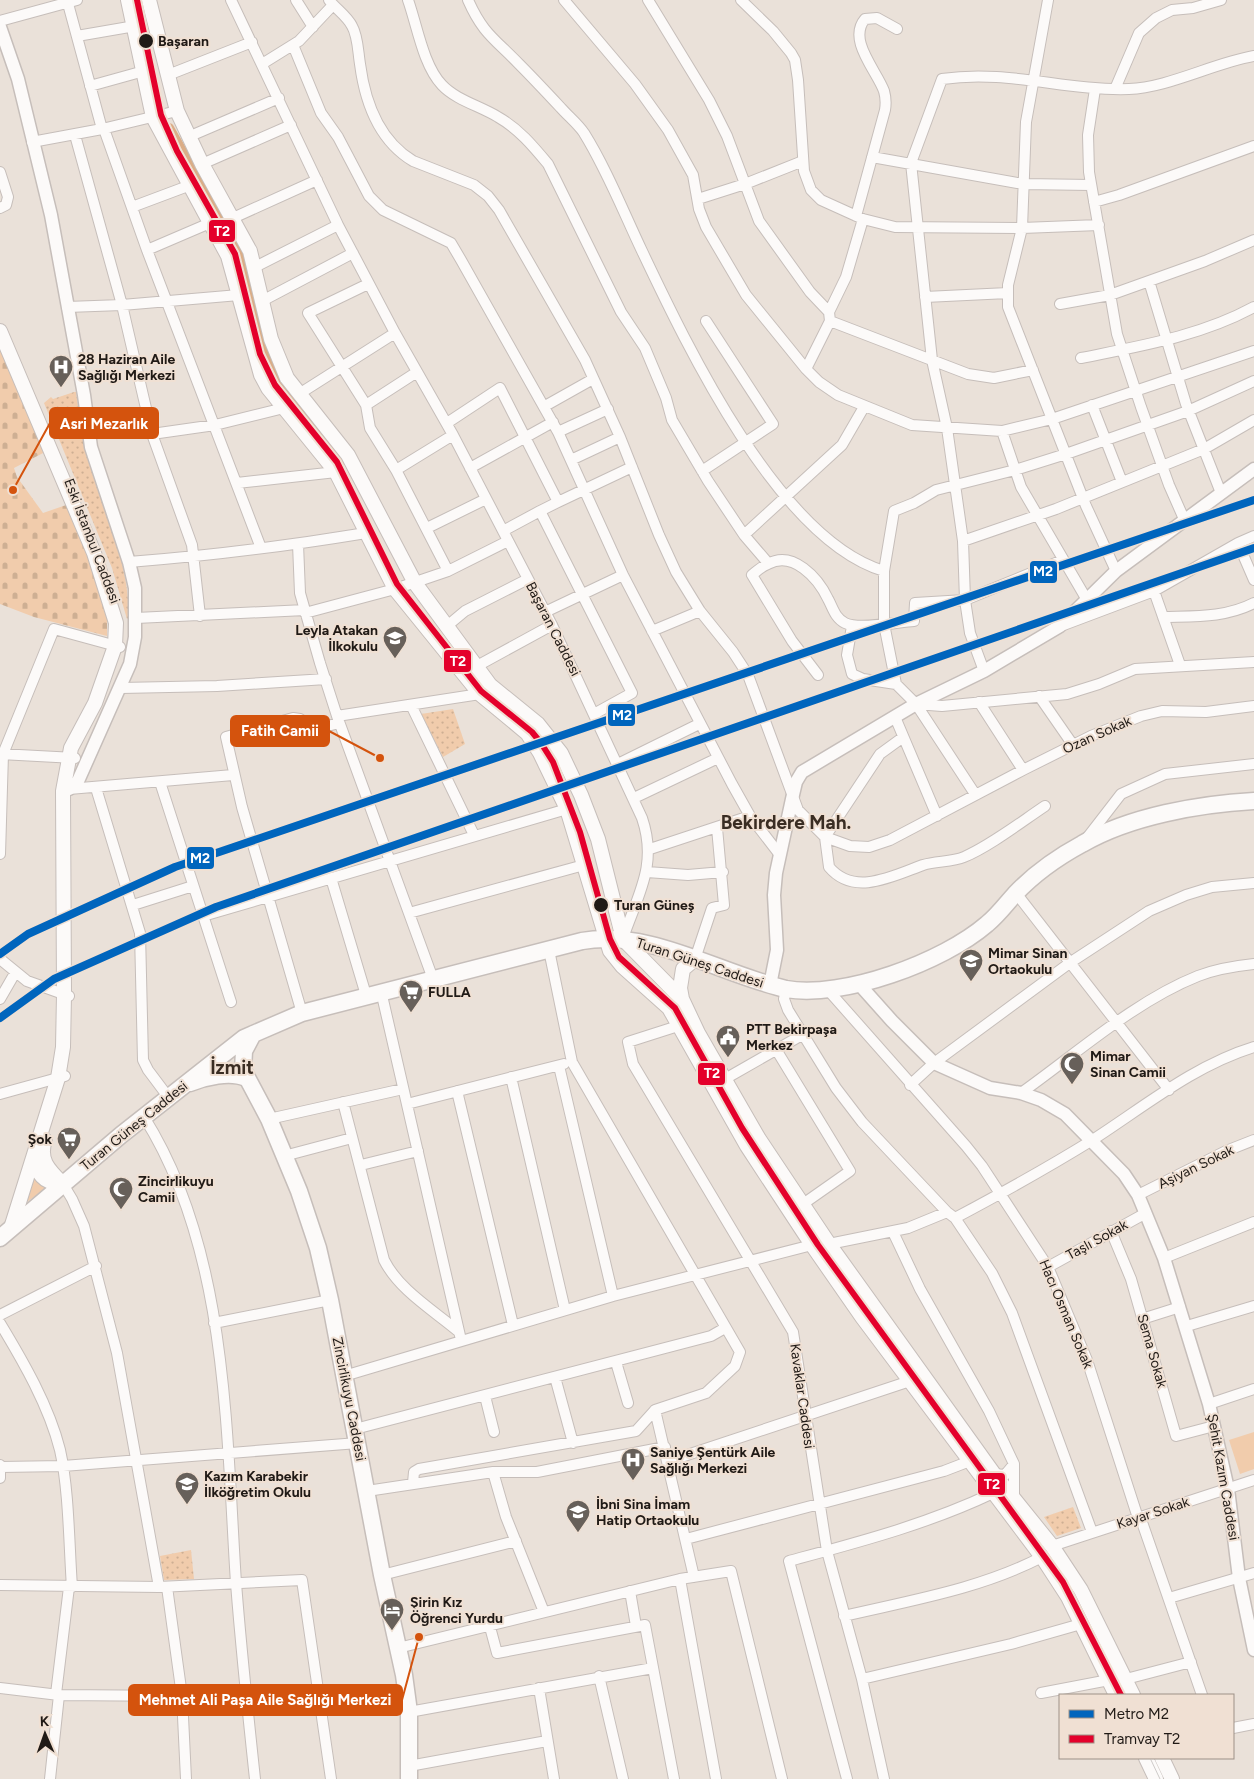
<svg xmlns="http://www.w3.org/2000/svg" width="1254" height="1779" font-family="Figtree,sans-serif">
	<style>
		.grass { fill: #f1ccac }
		.cemetery { fill: url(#cemetery-stones) }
		.park { fill: url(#park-dots) }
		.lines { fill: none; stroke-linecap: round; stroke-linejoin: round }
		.canal { stroke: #dbad86; stroke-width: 10 }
		.minor-casing { stroke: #c6beba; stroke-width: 12 }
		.tertiary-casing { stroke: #c6beba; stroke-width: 15 }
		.secondary-casing { stroke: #c6beba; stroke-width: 16 }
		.primary-casing { stroke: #c6beba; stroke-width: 19 }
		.minor { stroke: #fcfaf9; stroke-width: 10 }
		.tertiary { stroke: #fcfaf9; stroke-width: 12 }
		.secondary { stroke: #fcfaf9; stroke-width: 14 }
		.primary { stroke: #fcfaf9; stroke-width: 16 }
		.tram { stroke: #cecbc9; stroke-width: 1 }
		.tram-1-casing { stroke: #f0e0d3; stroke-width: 10 }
		.tram-1 { stroke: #e4002b; stroke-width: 6 }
		.metro-1-casing { stroke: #f0e0d3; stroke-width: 11 }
		.metro-1 { stroke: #0065bd; stroke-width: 8 }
		.stop-dot { fill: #201a16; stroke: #f0e0d3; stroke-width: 2 }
		.labels { text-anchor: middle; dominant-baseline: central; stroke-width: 4; stroke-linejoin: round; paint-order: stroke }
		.stop-label { font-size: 14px; font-weight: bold; fill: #201a16; stroke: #f0e0d3; text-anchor: start }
		.poi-label { font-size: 14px; font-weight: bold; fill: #201a16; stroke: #f0e0d3; text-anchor: start }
		.street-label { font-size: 14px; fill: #201a16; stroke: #f0e0d3 }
		.district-label { font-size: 19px; font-weight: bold; fill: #3a2d23; stroke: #f0e0d3 }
		.leader { fill: none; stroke: #d4530d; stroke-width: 2 }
		.callout-dot { fill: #d4530d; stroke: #f0e0d3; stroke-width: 2 }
		.callout { fill: #d4530d; stroke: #d4530d; stroke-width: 2 }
		.callout-label { font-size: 15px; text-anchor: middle; font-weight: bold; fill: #fff }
		.line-badge { stroke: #f0e0d3; stroke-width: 2 }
		.badge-label { font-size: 14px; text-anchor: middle; font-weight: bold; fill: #fff }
	</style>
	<defs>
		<pattern id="cemetery-stones" width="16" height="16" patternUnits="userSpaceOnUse" patternTransform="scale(1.25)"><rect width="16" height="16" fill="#f1ccac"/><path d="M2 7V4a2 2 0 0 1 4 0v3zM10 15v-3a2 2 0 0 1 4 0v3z" fill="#ceaf93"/></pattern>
		<pattern id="park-dots" width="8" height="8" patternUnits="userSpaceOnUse" patternTransform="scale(1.25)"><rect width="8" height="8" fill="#f1ccac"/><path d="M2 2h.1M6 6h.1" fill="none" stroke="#ceaf93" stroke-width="1.8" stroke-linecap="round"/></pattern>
	</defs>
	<rect width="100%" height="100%" fill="#eae1d9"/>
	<!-- grass -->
	<path class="grass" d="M34,1175L46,1189L25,1203Z
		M1254,1432V1469L1240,1474L1229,1440Z"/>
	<!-- cemetery -->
	<path class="cemetery" d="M0,340L47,451L14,468L17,477L43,513L72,503L107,614V636L34,617L0,604Z"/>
	<!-- park -->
	<path class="park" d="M74,392H76C79,412 81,433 86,452C103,511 128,555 129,617L127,619L112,568L44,403L51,397L53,399Z
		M453,709L465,744L443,757L421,714Z
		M1073,1507L1081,1528L1057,1536L1044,1517Z
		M191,1550L194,1579L164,1580L160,1556Z"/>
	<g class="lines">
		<!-- canal -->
		<path class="canal" d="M169,128L239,251L261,336L280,384L342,461"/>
		<defs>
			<path id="minor" d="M67,0L102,129
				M231,0L338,225L395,333L453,435L552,625L642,818C658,865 638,894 623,938
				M296,0L313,27
				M329,0C336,9 347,16 352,26C358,36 358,52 360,64C365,102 378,140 413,161L474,185L488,196L499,210L585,360L620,437L659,535L676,572L700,611L733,652L748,675L798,810L825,837L850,846L869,847L890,840L1023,770
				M408,0C417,25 423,65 442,85C456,100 480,106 498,117C519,129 533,146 548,164L621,312L645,348L666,398L672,420L708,481L744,535L768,563
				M468,0C483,34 495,39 519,64C533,78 547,93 561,108C568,116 578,124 584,133C607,170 623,211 642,251C687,346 779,540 884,571
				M564,0L635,84L668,130L693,175L699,209L706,227L746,295L806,369L819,382L838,395L912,425L1002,431L1052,419L1254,351
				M648,0L709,100L727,136L759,221L810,292L829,312L830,321L806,369
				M741,0L773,31L791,53L795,60L798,80L804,171L811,190L821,200L863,219L895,227L1022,228L1099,225
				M1048,0L1026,122L1022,228L1008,285V307L1086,506L1116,571
				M0,21L77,0
				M77,36L135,26
				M293,45L321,113L338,137L369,196L383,210L451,243L461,260L558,432L623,575L732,784L750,816L780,855
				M262,64L299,41L333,5
				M168,75L252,42
				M90,86L144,71
				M1095,89L1088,135L1089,172L1117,334L1141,407L1169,485L1184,519
				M1115,89L1139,33L1156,18L1172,10L1193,8L1221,0
				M104,129L147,250L261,548
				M75,135L122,305L152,434L192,545L200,616
				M188,137L279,98
				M32,142L102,129L177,111
				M872,157L1023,184L1091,185
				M202,164L291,125
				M0,172L8,197L6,205L0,208
				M698,199L745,184L803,161
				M1094,202L1119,195L1254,146
				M132,207L188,186
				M856,216L885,110C886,104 886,98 884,91C877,71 847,40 865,19L877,18L897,29
				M233,218L317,180
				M147,250L210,223
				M255,267L338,225
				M1149,281L1186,404L1221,493
				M925,297L1008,293
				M262,301L353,253
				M1060,304L1110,295L1205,261L1254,240
				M67,307L122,305L239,295
				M829,312L846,277L863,219
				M830,321L968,374L994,378L1033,370
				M1081,358C1140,346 1201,336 1254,307
				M299,394L395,333
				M366,405L417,372
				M1092,405L1122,482
				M545,406L593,379
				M447,423L500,388L558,502L540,511L632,693L594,714
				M1002,431L1021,487L1087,600
				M558,432L608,409
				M152,434L215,425L284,408
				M571,460L620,437
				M470,468L553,422
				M396,470L453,435
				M702,471L773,424L706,321
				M237,483L336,472
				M558,502L632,467
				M427,528L486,499
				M503,531L540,511
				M744,535L842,445L864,407
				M963,541L1056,509L1204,449L1254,420
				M1238,543L1254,580
				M298,544L300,593L320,663L337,716L433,979
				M129,562C208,556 287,546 366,533
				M448,571L508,541
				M1154,591L1180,665
				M545,612L623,575
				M305,613L395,589L448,571L396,470L370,428L366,405L308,313L368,284
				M1163,617C1194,616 1225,618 1254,603
				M136,618L305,610
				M447,626L465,611L528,579
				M852,626L847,655L852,674L863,679L896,684
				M1061,626L1154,591L1238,543L1254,536
				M652,631L700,611
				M477,666L552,625
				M984,671L970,633L965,600L963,541L947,428L932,360L911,163L942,79C1008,69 1064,91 1129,89C1167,88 1214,63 1254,56
				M818,675L792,641L752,575C757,571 762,566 768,564C793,550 818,578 828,599C833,608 835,618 845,623C859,630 898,622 914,621L915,603L965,600L1063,560
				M121,688L217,686L326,679
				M1039,696L1073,745
				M979,702L1023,770L1091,736L1141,716L1162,711L1206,712L1254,706
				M916,704L942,706L1067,694L1099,684L1135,669L1254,662
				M411,705L474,835
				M337,716L480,694
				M895,717L937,816
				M902,738L880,754L825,837L829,867C854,897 893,876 923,865C936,861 952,862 964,857C990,846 1021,822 1045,806
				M0,754L75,758
				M618,764L699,724
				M160,782L231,1002
				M96,788L140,933L143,1060L148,1070L169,1098
				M69,789L233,775
				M975,794L916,704L896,684L884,624V571L894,511L914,503L936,490L1015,470L1066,454L1188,411L1254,381
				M634,798L718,758
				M1087,838L1121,794L1165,774L1254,764
				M650,849L750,816
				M0,854L3,754L54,629L120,647
				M647,872L688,875L723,872
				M331,878L366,995
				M1016,893L1169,1090
				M133,905L193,886
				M409,913L584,865
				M203,916L567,809
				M549,950L572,1062L740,1352L735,1366L706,1393L655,1410L694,1577
				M0,959L27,981L69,996
				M695,959L712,908L724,905L717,828
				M786,989L784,999L788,1010L836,1088L862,1122L947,1212L955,1218L992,1273L1012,1313L1092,1532
				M828,990L966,1146L982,1166L1048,1267L1087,1360L1138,1518L1143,1525L1202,1695
				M381,991L461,1340
				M0,999L15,973
				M302,1013L242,807L226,737L293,718L300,719L316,729L339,723
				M678,1026L628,1042L633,1064L793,1332L827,1551L862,1679L884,1779
				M777,1051L850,1171L803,1204
				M559,1066L613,1296
				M511,1077L565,1310
				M725,1079L802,1035
				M910,1085L934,1063L1071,962L1149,911L1186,895L1212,887L1254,883
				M457,1091L513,1325
				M1021,1093C1076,1054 1135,1001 1198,976C1216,969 1235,966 1254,964
				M0,1094L65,1076
				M343,1102L384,1260C399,1290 433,1310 459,1332
				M407,1104L564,1064
				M144,1117C228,1250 226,1430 236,1583C241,1648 248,1714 255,1779
				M269,1119L403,1089
				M284,1156L352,1138
				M361,1165L418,1151
				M63,1184L72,1199L84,1226L117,1353L159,1587
				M1138,1195L1226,1151L1254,1140
				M955,1218C1002,1193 1049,1167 1094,1139C1145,1106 1195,1065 1254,1047
				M1111,1231L1131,1279L1176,1436L1214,1426
				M893,1232L920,1289L989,1411L1014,1464
				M829,1244L908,1228L947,1212
				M1164,1258L1254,1222
				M1048,1267L1146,1213
				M0,1315L96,1266
				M1142,1319L1180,1307
				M0,1323C23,1361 49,1406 60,1450C69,1490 69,1545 72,1587
				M214,1323L330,1300
				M1187,1326L1254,1306
				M616,1362L628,1403
				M344,1376L613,1296L812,1245
				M555,1377L573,1443
				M485,1396L494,1432
				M1209,1404L1254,1389
				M355,1429L711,1336L725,1328
				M669,1461L910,1381
				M0,1465V1478
				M1,1467L63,1466L358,1443
				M493,1472L506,1517L544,1612
				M994,1474L1005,1475L1014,1464V1498
				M413,1483L414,1472L419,1469L636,1431L655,1410
				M367,1491L493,1472H537L665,1447
				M686,1539L944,1471L970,1461
				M1052,1546L1254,1480
				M382,1575L516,1541
				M680,1579L716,1779
				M0,1585L159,1587L302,1580L331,1779
				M167,1587L182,1696L186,1779
				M630,1591L636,1626
				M1169,1598L1254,1573
				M844,1616C912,1600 980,1589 1042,1557
				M490,1627L497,1653L645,1625L674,1779
				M398,1648L680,1579L731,1571L782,1779
				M599,1676L623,1779
				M862,1679L1011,1644L1081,1624
				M1126,1679L1191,1662
				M0,1688L59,1695L182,1696
				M539,1688L554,1779
				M1041,1693L1109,1680
				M56,1694L69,1587
				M409,1712L653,1668
				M1233,1728L1254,1724
				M409,1766L547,1741
				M50,1779L59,1695
				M847,1779L789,1561C859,1542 928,1524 993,1493"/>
			<path id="tertiary" d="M0,27L18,79L51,215L84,395L91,447L129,562L135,588V637L130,664L78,781L69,789L63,791
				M859,984L892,1021L934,1063L990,1088L1021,1093L1041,1100L1065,1114L1124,1174L1138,1195L1164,1258L1209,1404L1228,1489L1239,1578L1254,1650
				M770,985L777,950L774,895L776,873L792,799L796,782L802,772L916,704L984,671L1060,626L1116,571L1254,469"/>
			<path id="secondary" d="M128,0L153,117L228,256L261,375L268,388L336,472L395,589L480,694L527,733L540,753L567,809L610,951L622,966L669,1008L747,1146L812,1245L862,1317L1042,1557L1068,1597L1116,1695
				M149,0L177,111L202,164L250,251L271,339L287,378L348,455L415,583L490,685L538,724L561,753L581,795L598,839L623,939L682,999L698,1033L759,1139L829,1244L994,1474L1052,1546L1081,1590L1133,1695
				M0,331L94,553L116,623L115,646L95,703L71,748L63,791L64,995L63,1047L58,1078L11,1228
				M682,999L680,988L683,969L695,959
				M45,1140C38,1160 49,1170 63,1184
				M34,1155C36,1172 42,1183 59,1183
				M1146,1758L1156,1779
				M1162,1758L1172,1779"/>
			<path id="primary" d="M253,1034L244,1051L243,1070L269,1119L299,1191L318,1248L330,1300L382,1575L404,1675L409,1712V1779
				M190,1083C205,1077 230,1071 246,1078
				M0,1238L121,1135L244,1038L302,1013L582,941C651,929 720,974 786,989C843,999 943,962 987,924C998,915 1006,904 1015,894C1034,874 1058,857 1082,844C1130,816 1200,804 1254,801"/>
		</defs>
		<!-- minor casing -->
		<use href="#minor" class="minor-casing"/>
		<!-- tertiary casing -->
		<use href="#tertiary" class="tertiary-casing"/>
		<!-- secondary casing -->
		<use href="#secondary" class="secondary-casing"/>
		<!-- primary casing -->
		<use href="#primary" class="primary-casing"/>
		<!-- minor -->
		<use href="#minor" class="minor"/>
		<!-- tertiary -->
		<use href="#tertiary" class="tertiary"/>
		<!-- secondary -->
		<use href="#secondary" class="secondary"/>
		<!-- primary -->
		<use href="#primary" class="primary"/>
		<!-- tram -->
		<path class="tram" d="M1151,1760L1160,1779"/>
		<defs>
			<path id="tram-1" d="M137,0L161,115L177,151L235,254L260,354L275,385L337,462L397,584L481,691L532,732L541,743L553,762L580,832L610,939L619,957L675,1008L742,1128L818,1245L1063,1582L1121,1695"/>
		</defs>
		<!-- tram-1 casing -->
		<use href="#tram-1" class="tram-1-casing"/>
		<!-- tram-1 -->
		<use href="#tram-1" class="tram-1"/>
		<defs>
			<path id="metro-1" d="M0,954L28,934L175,867L1254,500
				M0,1018L54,979L216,907L1254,548"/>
		</defs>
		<!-- metro-1 casing -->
		<use href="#metro-1" class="metro-1-casing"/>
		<!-- metro-1 -->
		<use href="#metro-1" class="metro-1"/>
	</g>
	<!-- icons -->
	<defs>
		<symbol id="hospital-pin" viewBox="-11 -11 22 30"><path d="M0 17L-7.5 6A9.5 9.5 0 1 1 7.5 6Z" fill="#67605a" stroke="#f0e0d3"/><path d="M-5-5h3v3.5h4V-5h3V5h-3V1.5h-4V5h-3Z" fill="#fff"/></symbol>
		<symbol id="school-pin" viewBox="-11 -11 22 30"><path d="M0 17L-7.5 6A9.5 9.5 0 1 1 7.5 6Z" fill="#67605a" stroke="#f0e0d3"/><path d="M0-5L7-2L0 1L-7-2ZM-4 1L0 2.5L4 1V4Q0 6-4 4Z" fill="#fff"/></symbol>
		<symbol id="supermarket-pin" viewBox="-11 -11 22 30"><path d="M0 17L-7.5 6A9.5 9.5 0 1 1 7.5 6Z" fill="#67605a" stroke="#f0e0d3"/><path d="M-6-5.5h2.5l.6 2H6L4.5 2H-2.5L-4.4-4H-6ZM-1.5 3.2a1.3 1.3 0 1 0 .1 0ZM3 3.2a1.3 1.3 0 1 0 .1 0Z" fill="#fff"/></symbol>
		<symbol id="civic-pin" viewBox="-11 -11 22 30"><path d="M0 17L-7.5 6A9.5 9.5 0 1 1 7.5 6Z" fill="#67605a" stroke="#f0e0d3"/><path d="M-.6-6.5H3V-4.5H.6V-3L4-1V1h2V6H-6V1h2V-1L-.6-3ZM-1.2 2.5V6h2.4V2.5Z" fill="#fff"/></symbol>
		<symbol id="mosque-pin" viewBox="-11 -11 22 30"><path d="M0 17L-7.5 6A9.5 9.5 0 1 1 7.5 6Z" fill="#67605a" stroke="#f0e0d3"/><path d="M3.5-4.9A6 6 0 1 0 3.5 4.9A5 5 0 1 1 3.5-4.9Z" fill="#fff"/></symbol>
		<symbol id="hotel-pin" viewBox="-11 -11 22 30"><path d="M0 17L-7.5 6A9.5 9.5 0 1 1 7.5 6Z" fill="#67605a" stroke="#f0e0d3"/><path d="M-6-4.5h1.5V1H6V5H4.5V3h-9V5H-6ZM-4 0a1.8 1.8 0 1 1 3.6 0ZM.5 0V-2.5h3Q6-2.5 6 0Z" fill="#fff"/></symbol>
	</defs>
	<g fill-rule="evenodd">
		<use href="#hospital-pin" x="47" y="353" width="28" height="38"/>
		<use href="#school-pin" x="381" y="624" width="28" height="38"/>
		<use href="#school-pin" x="957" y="947" width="28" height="38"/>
		<use href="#supermarket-pin" x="397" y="978" width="28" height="38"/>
		<use href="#civic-pin" x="714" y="1023" width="28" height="38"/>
		<use href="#mosque-pin" x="1058" y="1050" width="28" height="38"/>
		<use href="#supermarket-pin" x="55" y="1125" width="28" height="38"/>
		<use href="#mosque-pin" x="107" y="1175" width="28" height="38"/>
		<use href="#hospital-pin" x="619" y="1446" width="28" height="38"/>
		<use href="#school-pin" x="173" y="1470" width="28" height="38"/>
		<use href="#school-pin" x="564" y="1498" width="28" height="38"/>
		<use href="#hotel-pin" x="378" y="1596" width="28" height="38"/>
	</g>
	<!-- markers -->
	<g class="stop-dot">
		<circle cx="146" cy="41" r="8"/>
		<circle cx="601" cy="905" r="8"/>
	</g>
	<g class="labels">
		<!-- stop labels -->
		<g class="stop-label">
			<text x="158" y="41">Başaran</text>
			<text x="614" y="905">Turan Güneş</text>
		</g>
		<!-- poi labels -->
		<g class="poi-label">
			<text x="78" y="359">28 Haziran Aile<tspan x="78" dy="16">Sağlığı Merkezi</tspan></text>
			<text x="378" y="630" text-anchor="end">Leyla Atakan<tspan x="378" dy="16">İlkokulu</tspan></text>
			<text x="988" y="953">Mimar Sinan<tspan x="988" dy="16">Ortaokulu</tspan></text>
			<text x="428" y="992">FULLA</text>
			<text x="746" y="1029">PTT Bekirpaşa<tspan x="746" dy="16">Merkez</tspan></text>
			<text x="1090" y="1056">Mimar<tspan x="1090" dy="16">Sinan Camii</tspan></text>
			<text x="52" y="1139" text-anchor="end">Şok</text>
			<text x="138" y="1181">Zincirlikuyu<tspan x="138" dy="16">Camii</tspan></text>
			<text x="650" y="1452">Saniye Şentürk Aile<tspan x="650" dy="16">Sağlığı Merkezi</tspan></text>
			<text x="204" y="1476">Kazım Karabekir<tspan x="204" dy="16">İlköğretim Okulu</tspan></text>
			<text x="596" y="1504">İbni Sina İmam<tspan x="596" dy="16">Hatip Ortaokulu</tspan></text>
			<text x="410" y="1602">Şirin Kız<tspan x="410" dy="16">Öğrenci Yurdu</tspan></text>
		</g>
		<!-- street labels -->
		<g class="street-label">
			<text transform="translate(92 541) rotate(69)">Eski İstanbul Caddesi</text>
			<text transform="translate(553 629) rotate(63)">Başaran Caddesi</text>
			<text transform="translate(1097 735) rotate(-24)">Ozan Sokak</text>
			<text transform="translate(700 963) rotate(18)">Turan Güneş Caddesi</text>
			<text transform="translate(134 1126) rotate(-39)">Turan Güneş Caddesi</text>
			<text transform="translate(1196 1167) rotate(-26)">Aşiyan Sokak</text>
			<text transform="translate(1097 1240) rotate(-29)">Taşlı Sokak</text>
			<text transform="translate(1066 1314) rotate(67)">Hacı Osman Sokak</text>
			<text transform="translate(1152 1351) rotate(74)">Sema Sokak</text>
			<text transform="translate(802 1396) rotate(82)">Kavaklar Caddesi</text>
			<text transform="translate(349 1399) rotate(79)">Zincirlikuyu Caddesi</text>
			<text transform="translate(1223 1477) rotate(80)">Şehit Kazım Caddesi</text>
			<text transform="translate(1153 1513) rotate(-18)">Kayar Sokak</text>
		</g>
		<!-- district labels -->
		<g class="district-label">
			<text x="786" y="822">Bekirdere Mah.</text>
			<text x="232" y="1067">İzmit</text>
		</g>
	</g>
	<!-- callouts -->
	<path class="leader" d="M13 490L50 423M380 758L329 731M419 1637L402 1700"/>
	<g class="callout-dot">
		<circle cx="13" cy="490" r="5"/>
		<circle cx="380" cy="758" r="5"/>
		<circle cx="419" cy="1637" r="5"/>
	</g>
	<g class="callout">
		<rect x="50" y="408" width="108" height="30" rx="5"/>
		<rect x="231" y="716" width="98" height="30" rx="5"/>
		<rect x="129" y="1685" width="273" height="30" rx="5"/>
	</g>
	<g class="callout-label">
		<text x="104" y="429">Asri Mezarlık</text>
		<text x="280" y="736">Fatih Camii</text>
		<text x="265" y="1705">Mehmet Ali Paşa Aile Sağlığı Merkezi</text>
	</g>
	<g class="line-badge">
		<rect x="208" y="219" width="28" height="24" rx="5" fill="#e4002b"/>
		<rect x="1029" y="560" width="29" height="24" rx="5" fill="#0065bd"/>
		<rect x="443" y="649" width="29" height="24" rx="5" fill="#e4002b"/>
		<rect x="607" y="703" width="29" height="24" rx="5" fill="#0065bd"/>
		<rect x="186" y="846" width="29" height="24" rx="5" fill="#0065bd"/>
		<rect x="697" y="1062" width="29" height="24" rx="5" fill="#e4002b"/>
		<rect x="977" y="1472" width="29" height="24" rx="5" fill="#e4002b"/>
	</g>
	<g class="badge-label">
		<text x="222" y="236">T2</text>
		<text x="1043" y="576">M2</text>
		<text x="458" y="666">T2</text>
		<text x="622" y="720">M2</text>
		<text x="200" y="863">M2</text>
		<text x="712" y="1078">T2</text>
		<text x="992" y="1489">T2</text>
	</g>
	<!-- legend -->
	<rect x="1059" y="1694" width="175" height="65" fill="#f0e0d3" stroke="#9d9187"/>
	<rect x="1069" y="1710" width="25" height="8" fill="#0065bd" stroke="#9d9187"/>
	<text x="1104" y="1719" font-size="15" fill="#201a16">Metro M2</text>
	<rect x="1069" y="1735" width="25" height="8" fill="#e4002b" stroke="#9d9187"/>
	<text x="1104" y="1744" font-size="15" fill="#201a16">Tramvay T2</text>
	<!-- north arrow -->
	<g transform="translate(45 1734) rotate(358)" stroke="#f0e0d3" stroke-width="4" paint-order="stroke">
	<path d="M0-4L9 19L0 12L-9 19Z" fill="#201a16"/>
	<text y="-8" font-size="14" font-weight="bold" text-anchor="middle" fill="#201a16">K</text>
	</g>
</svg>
